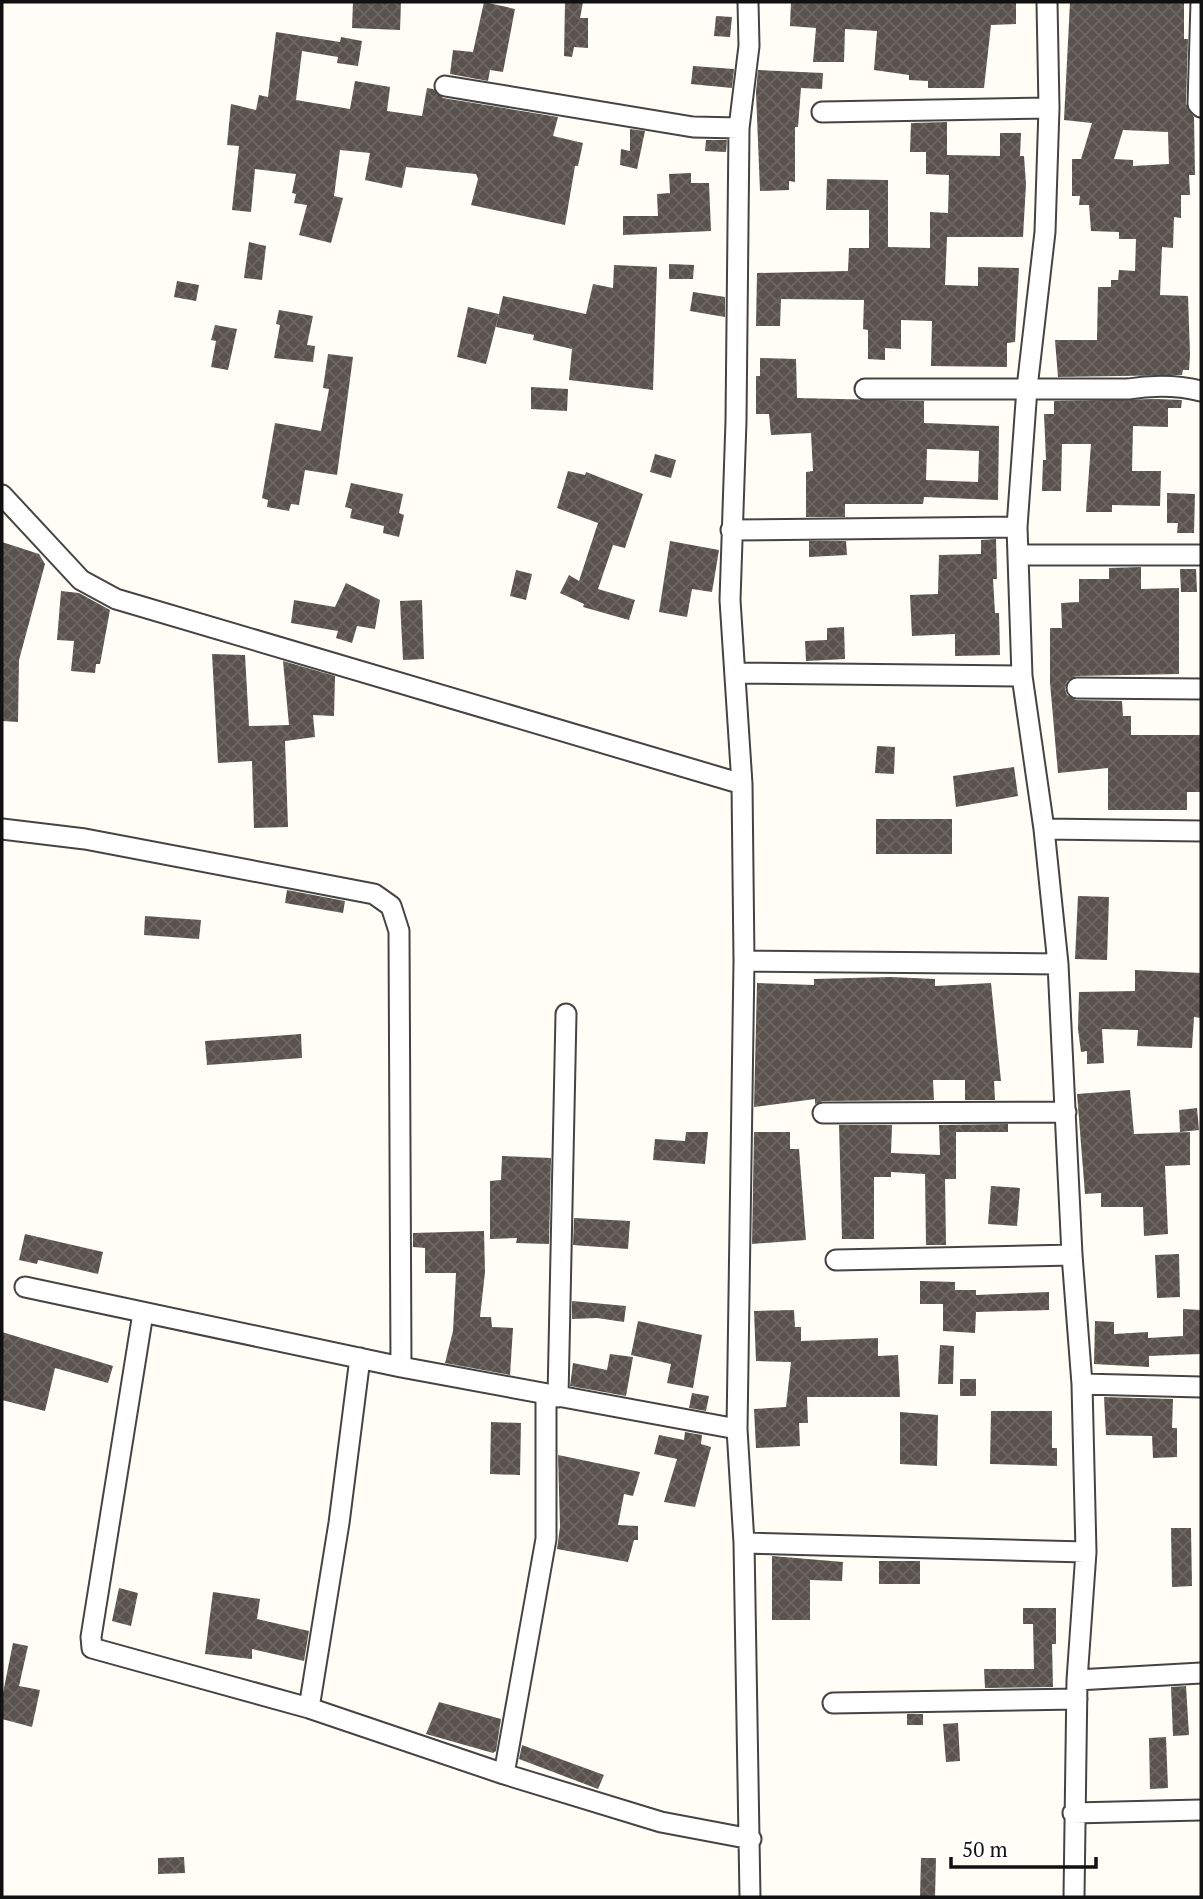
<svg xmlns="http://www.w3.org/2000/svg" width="1203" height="1899" font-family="'PT Serif',serif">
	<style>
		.building { fill: url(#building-cross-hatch); fill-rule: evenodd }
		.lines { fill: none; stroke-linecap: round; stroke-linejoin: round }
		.minor-casing { stroke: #444; stroke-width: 23 }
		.minor { stroke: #fff; stroke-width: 19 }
	</style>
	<defs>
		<pattern id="building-cross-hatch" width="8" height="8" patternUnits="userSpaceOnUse" patternTransform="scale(1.75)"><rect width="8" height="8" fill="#5a524d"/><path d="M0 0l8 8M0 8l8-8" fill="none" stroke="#6d6662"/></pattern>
	</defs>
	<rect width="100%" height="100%" fill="#fffdf5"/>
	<!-- building -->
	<path class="building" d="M353,2H401L400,30L352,28Z
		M484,2L515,9L503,72L490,70L488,81L450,74L453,50L473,52Z
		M565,2H583L580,18H588V48L574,47L572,57L564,56Z
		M791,2H1016V24L991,25L984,88H928V81L909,80V75L874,70L877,31L845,29L844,62H813L816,28L790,26Z
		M1070,2H1184V39H1188L1186,104L1194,117L1195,175H1189L1190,195H1181V218L1174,217L1173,248L1162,247L1160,295L1188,296L1190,354L1189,370H1183L1182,375L1058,377L1055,340H1097L1098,287H1111V280H1118L1119,270L1135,271L1136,239H1119V232L1091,231L1089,205H1079L1080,196H1072V159H1081L1092,123L1064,120ZM1123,130L1168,132L1169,164L1133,166V160L1114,159Z
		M716,16L732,17L730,37L714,36Z
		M276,32L340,42L341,37L362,41L358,66L337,63L338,57L302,51L296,100L350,109L355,81L390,87L387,111L422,116L427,88L433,89L443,98L558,117L553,136L583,143L578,166H575L565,225L471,205L478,179L476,174L406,167L402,188L365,180L370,153L340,150L334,196L343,198L331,243L299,235L307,205L294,203L296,194L292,193L296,174L255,169L251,212L232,210L239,146L227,145L231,104L256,110L259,95L268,97Z
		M693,66L734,69L732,88L691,84Z
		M758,70L823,73L822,89L801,88L798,127H795V182L789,181V190L760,191L756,92Z
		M947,122V155L1000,156V133H1021L1020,156H1024L1026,184L1023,237H947L945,285L978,286V267L1019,268L1015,342L1007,343V367L931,366L932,321L901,320V349L885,348V360L868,359V330L863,329L864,300L781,299L780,326H756L757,273L848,271L849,248H869V210H826L827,179L888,180V247L930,248V212L948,213L949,175L926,174V152H910L911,123Z
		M630,129L645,131L637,169L620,165L621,149L630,151Z
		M706,140H727L726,152L705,151Z
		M691,173V183H709L711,231L623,235V216H658L657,194L670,193L669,174Z
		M249,242L266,246L262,280L244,278Z
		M669,264L694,265L693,279H669Z
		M614,265L657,267L653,390L569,380L572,349L533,340L534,335L496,327L503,296L586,314L593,284L613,288Z
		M177,281L199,285L196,301L174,297Z
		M693,292L725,297V317L690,311Z
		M468,307L499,314L486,364L457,357Z
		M279,310L313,316L307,345L315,346L313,362L274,358L280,325L276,324Z
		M215,325L237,329L228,370L211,367L216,341L211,340Z
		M328,354L353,357L337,475L305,470L299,505L291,504L289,511L267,507L268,500L262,498L275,423L321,431L329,389L323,388Z
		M760,358L796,359L797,398L924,401V423L999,426L998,500L924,497L923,504H845V517H806V472L813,471L811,433L771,435L769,414H756V376H760ZM927,449L979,451L978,482L926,480Z
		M531,387L568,389L567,411L531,409Z
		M1156,399L1182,400L1181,408H1168V427L1133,426L1132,471H1161L1160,506L1112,505V512H1086L1091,444H1062L1061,491H1042L1043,460H1046L1044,414H1054V401Z
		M655,454L676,460L671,478L650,472Z
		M568,471L585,475L586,472L643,494L625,548L613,545L598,589L635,600L629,620L583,607L584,604L560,593L569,575L579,581L598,523L557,508Z
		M351,483L403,494L399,513L404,515L399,537L383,533L384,526L350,518L352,509L345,507Z
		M1167,493L1195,494L1194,533H1177L1178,523H1167Z
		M996,539L997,579H993L995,613H999L1000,655L955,656V634L912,636L910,595L938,594L939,555L981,554V540Z
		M670,541L719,550L712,592L692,589L687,617L659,612Z
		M809,541H846L847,555L809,557Z
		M2,542L39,554L45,564L19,660L18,722L2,721Z
		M1141,567V589L1179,588V674L1076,676L1067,681L1065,689L1067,695L1076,700L1122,701L1123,716H1131V735H1201V792H1187V810H1108V768L1058,773L1050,683V628H1062L1061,603L1079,602V579H1109V568Z
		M1180,569H1196L1197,592H1181Z
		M516,570L532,574L526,600L510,596Z
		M346,583L380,600L375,629L357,626L352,643L336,638L338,631L291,623L294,600L335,607Z
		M61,591L79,593L110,610L100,664H96L95,673L71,671L74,641L57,640Z
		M422,600L424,659L403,660L400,601Z
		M844,627L845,659L806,661L805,641L827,640V628Z
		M212,654L245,655L249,726L289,725L283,661L335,676L334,716L313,715L315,737L285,741L288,827L254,828L252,761L218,763Z
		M877,746L895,747L894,774L875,773Z
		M1014,767L1018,796L956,807L953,776Z
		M876,819H952V854H876Z
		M287,890L345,901L343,913L285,903Z
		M1078,896L1109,897L1107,960L1075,959Z
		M145,916L201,920L199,939L144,935Z
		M1135,970L1201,973V1018L1194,1017L1192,1048L1137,1046L1138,1030L1102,1029L1104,1063L1087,1064V1051L1081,1052L1078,1029L1079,992L1135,991Z
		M891,977L935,979V986L991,983L1001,1081H994L995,1100H965V1080H933L934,1100L823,1101L815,1104V1099L754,1107L757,983L814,985V979Z
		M301,1034L302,1058L207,1065L205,1041Z
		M1130,1090L1134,1134L1190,1132V1165L1165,1166L1168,1234L1144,1236L1143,1207H1101V1193L1085,1194L1077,1094Z
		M1197,1108L1199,1130L1180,1132L1179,1110Z
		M1008,1124V1132H956V1179H945L946,1245H926L925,1174L891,1172V1177H874V1239H842L839,1125H892L891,1153L940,1155L939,1125Z
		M686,1132H708L705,1164L653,1160L655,1139L685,1141Z
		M754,1132H790V1149H799L806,1240L752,1244Z
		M502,1156L551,1158L549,1244L516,1243L517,1238L490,1239V1181L501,1180Z
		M991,1186L1020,1188L1017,1226L988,1224Z
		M574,1218L630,1221L628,1249L573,1245Z
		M484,1231L485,1272L480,1317H491L492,1327L513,1328L510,1375L445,1363L453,1331L456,1273H425V1248L413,1247V1233Z
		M25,1234L103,1252L98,1274L38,1260L37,1264L19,1260Z
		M1179,1254L1180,1297L1157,1298L1155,1255Z
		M920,1281L955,1282V1290H976V1295L1049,1292V1310L976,1312L975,1333L943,1331V1304H920Z
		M572,1301L626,1306L624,1322L597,1318L572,1319Z
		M1183,1309L1201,1310V1354L1149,1356V1367L1094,1364L1095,1321L1114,1322V1334L1148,1332V1338L1183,1336Z
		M794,1310L795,1327H801V1341L878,1338V1356L898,1355L900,1397H807L808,1423H799L800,1446L756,1448L754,1409L786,1407L791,1362L756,1361L754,1311Z
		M638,1321L702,1335L693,1388L667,1383L671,1364L631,1355Z
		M2,1332L113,1366L108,1383L55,1368L45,1411L2,1400Z
		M940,1345L954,1346L953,1384H938Z
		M610,1354L633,1357L626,1396L570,1386L573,1363L607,1370Z
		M960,1379H976V1396H960Z
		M692,1393L709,1396L706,1411L689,1408Z
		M1104,1397L1173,1399L1172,1428H1177V1457L1153,1458L1152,1436L1106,1435Z
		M991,1411H1052V1448H1057V1466L990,1464Z
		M900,1412L938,1415L937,1466L900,1464Z
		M491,1422L521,1423L520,1475L490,1474Z
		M685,1432L702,1435L701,1444L711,1447L695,1507L664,1502L677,1459L654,1454L659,1435L684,1440Z
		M558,1455L640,1472L633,1496L624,1494L618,1525L638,1526V1540H634L628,1562L557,1549L560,1527Z
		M1171,1528H1191L1192,1586L1172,1587Z
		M772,1556L843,1562L842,1581L810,1580V1620H772Z
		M879,1561H920V1584H879Z
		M119,1588L138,1593L131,1626L112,1621Z
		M213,1592L260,1599L257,1619L309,1631L304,1661L252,1649V1659L205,1654Z
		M1023,1608H1056V1644H1052L1053,1687L985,1688L984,1669H1034L1033,1624H1023Z
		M13,1643L28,1646L19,1686L40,1690L32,1727L2,1719V1698Z
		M1186,1686L1189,1735L1173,1736L1171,1687Z
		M439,1702L501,1719L496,1751L493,1753L426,1734Z
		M907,1714H923V1725H907Z
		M958,1723L960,1761L946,1762L943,1724Z
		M1166,1737L1168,1788L1150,1789L1149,1738Z
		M522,1745L604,1775L598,1789L519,1759Z
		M184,1857L185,1873L158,1874V1858Z
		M921,1858H936L935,1897H920Z"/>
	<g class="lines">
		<defs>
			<path id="minor" d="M748,2L749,46L739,128L736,421L730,600L742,784L744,961L737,1429L744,1543L750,1897
				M1047,2L1049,108L1045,232L1027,388L1017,527L1022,676L1044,829L1058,964L1072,1255L1082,1384L1086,1552L1077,1680L1074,1897
				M1201,2L1198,104L1201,107
				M445,86L693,127L739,128
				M822,112L1049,108
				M865,389H1128C1153,385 1177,385 1201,391
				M2,495L81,580L116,599L742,784
				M731,530L1017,527
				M1019,555H1201
				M735,673L1022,676
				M1077,688L1201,689
				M2,829L85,839L374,894L391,906L399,931L401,1367
				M1044,829L1201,831
				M744,961L1058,964
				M823,1113L1066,1112
				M836,1260L1072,1255
				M25,1287L401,1367L737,1429
				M143,1313L91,1637L92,1648L309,1708L504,1774L661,1822L751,1839
				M1082,1384L1201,1387
				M558,1397L566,1014
				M744,1543L1086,1552
				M1077,1680L1201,1673
				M833,1703L1077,1699
				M309,1708L339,1523L360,1358
				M504,1774L546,1539V1394
				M1073,1813L1201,1810"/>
		</defs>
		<!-- minor casing -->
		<use href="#minor" class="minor-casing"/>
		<!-- minor -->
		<use href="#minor" class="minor"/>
	</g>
	<!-- border -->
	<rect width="1203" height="1899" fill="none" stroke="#111111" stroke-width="7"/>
	<!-- scale -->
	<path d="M951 1857v10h145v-10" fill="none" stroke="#111111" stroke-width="3.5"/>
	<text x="962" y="1857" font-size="21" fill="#111111" stroke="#ffffff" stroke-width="5" paint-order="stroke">50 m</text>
</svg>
